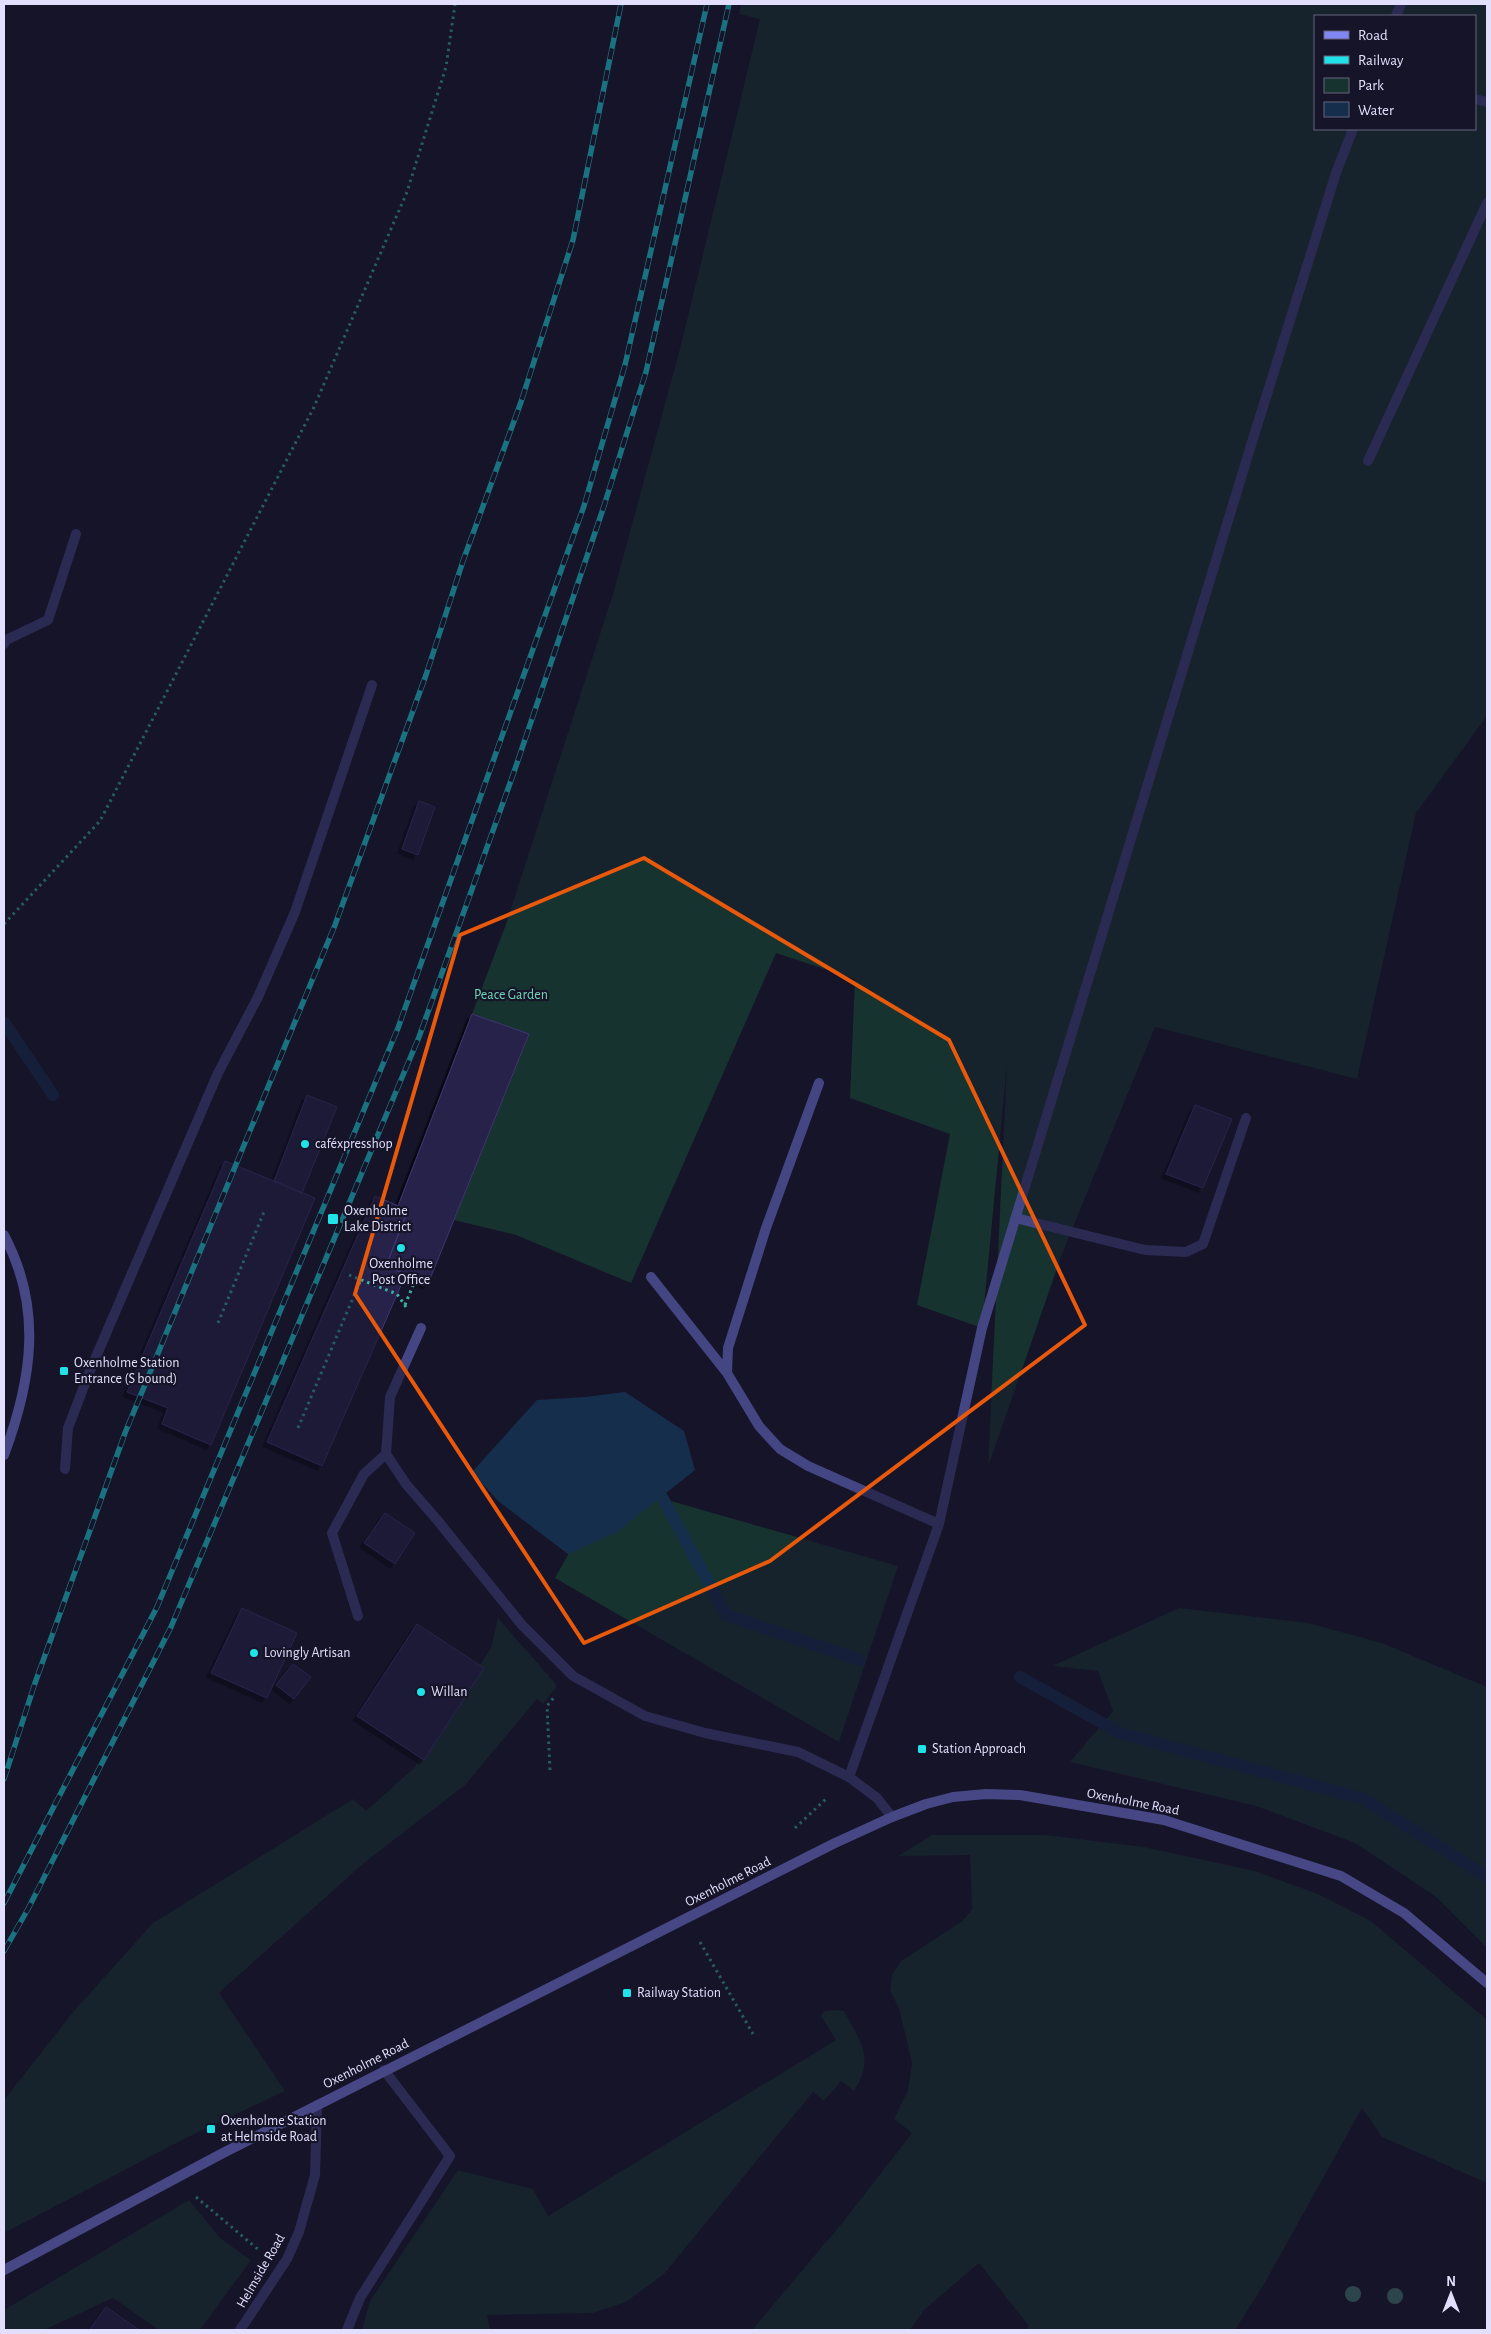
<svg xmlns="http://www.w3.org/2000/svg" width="1491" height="2334" font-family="'Alegreya Sans',sans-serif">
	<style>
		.green { fill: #173330; fill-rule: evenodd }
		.water { fill: #152e4c }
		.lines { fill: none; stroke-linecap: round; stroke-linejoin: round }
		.stream { stroke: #152e4c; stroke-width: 12 }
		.building { fill: #272249; stroke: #3e3672; filter: url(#shadow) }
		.path { stroke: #3eb2a2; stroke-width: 3; stroke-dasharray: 2.5 4; stroke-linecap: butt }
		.service { stroke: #444684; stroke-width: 10 }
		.minor { stroke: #444684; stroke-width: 10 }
		.secondary { stroke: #8086f2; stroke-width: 10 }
		.rail-casing { stroke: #1fe3e8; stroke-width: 5.5 }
		.rail { stroke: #161429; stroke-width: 4; stroke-dasharray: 11; stroke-linecap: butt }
		.tree { fill: #487f76 }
		.marked { fill: none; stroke: #e8590c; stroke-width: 4; stroke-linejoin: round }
		.poi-dot { fill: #1fe3e8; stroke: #161429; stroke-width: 2 }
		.labels { text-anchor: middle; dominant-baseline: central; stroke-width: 4.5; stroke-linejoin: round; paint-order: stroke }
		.park-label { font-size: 14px; fill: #71d6b5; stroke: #161429 }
		.poi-label { font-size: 14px; fill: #e1dffc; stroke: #161429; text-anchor: start }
		.street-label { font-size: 14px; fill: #e1dffc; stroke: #161429 }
	</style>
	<defs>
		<filter id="shadow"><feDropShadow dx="-4.5" dy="4.5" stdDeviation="0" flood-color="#0009"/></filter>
	</defs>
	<rect width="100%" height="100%" fill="#161429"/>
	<!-- green -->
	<path class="green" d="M741,4H1487V716L1416,813L1357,1079L1155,1027L1062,1254L988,1467L1007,1064L982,1328L917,1305L950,1134L850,1098L855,979L776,953L631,1283L516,1235L454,1220L529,1034L472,1014L505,927L613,594L681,345L760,19L739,14ZM1315,16H1475V129H1315Z
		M608,1483L898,1566L839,1742L555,1578Z
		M1179,1608L1308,1623L1382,1643L1487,1687V1948L1436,1897L1355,1843L1256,1806L1070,1762L1113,1711L1098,1671L1052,1666Z
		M498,1618L555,1683L556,1688L543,1704L537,1699L465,1785L364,1863L219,1993L285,2091L184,2139L4,2233V2100L74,2011L153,1923L353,1799L366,1811L414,1768L491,1648Z
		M932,1835H1046L1144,1847L1255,1871L1318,1894L1371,1921L1487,2020V2183L1382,2137L1362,2108L1263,2286L1235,2330H1027L1029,2326L979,2263L924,2310L910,2330H752L843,2222L912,2133L894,2119L908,2090L912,2063L899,2008L890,1991L892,1975L901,1961L961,1922L972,1910L970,1855L898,1856Z
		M834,2010L844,2011C861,2042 875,2058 854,2091L841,2081L824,2101L813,2092L664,2274L626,2302L593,2313L487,2315L490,2330H362L370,2301L458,2170L533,2189L548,2216L836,2040L821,2016L824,2011Z
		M189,2200L220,2238L251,2260L200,2330H159L113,2298L44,2330H4V2310Z"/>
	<!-- water -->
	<path class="water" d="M625,1392L684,1431L695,1470L617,1532L568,1554L498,1501L472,1472L537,1400L585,1397Z"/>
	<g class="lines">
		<!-- stream -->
		<path class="stream" d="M4,1022L53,1095
			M649,1487L662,1497L726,1615L860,1660
			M1020,1677L1120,1733L1364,1799L1487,1877"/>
	</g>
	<!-- building -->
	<path class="building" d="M419,801L435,807L418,855L402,849Z
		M472,1014L529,1034L428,1284L386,1266L408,1210L398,1206Z
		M307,1095L337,1107L302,1193L274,1181Z
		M1195,1105L1232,1119L1203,1188L1166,1174Z
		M225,1161L315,1198L211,1445L162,1424L168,1408L127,1392Z
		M375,1196L408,1210L386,1266L406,1274L322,1466L267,1442Z
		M385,1513L415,1533L395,1564L364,1543Z
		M242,1608L297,1633L267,1698L211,1673Z
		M417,1624L484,1668L424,1760L357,1716Z
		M293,1664L311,1677L294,1699L276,1685Z
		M106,2307L139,2330H89Z"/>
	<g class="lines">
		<!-- path -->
		<path class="path" d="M4,924L100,821L314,407L407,192L446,67L455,4
			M349,1275L397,1294L406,1307
			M405,1305L416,1278
			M218,1323L264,1212
			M298,1428L361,1279
			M550,1770L547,1706L555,1696
			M795,1828L827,1798
			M700,1942L753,2034
			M196,2197L260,2251"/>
		<!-- service -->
		<path class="service" d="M1396,16L1401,4
			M1475,99L1487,102
			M1368,461L1487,203
			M4,644L6,640L48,620L76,534
			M1016,1218L1145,1250L1186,1252L1203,1244L1246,1118
			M651,1277L727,1373L759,1426L780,1449L808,1466L939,1524
			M421,1328L390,1397L386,1454L406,1484L438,1521L522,1625L573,1676L645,1716L705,1733L798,1752L849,1777L877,1798L892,1817
			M727,1373L728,1348L766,1228L819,1083
			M65,1469L68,1428L89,1373L218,1073L258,997L295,912L372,685
			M358,1616L332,1533L364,1474L386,1454
			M849,1777L939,1524L982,1328L1252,442L1336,173L1353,129
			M347,2330L360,2298L450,2156L384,2070"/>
		<!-- minor -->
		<path class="minor" d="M240,2330L287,2259L299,2232L315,2175L317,2105"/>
		<!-- secondary -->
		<path class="secondary" d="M4,1235C43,1308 32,1380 4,1455
			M4,2270L223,2153L835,1843L892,1817L926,1804L953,1797L986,1794L1020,1795L1164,1820L1341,1876L1404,1913L1487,1983"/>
		<defs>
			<path id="rail" d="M4,1779L35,1683L125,1433L335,925L426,675L463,561L521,402L573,240L621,4
				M4,1903L157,1607L398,1028L584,506L625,365L707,4
				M4,1951L28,1909L171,1627L419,1037L514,772L603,509L646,372L729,4"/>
		</defs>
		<!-- rail casing -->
		<use href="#rail" class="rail-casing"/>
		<!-- rail -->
		<use href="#rail" class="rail"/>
	</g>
	<!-- trees -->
	<g class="tree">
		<circle cx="1353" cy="2294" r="8"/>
		<circle cx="1395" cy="2296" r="8"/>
	</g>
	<!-- marked area -->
	<path d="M0 0H1491V2334H0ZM644,858L949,1040L1085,1325L770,1561L584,1643L355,1294L460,935Z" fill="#161429" fill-opacity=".55" fill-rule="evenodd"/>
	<path class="marked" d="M644,858L949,1040L1085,1325L770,1561L584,1643L355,1294L460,935Z"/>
	<!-- markers -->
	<g class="poi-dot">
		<circle cx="305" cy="1144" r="5"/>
		<rect x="327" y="1213" width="12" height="12" rx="2.5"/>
		<circle cx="401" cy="1248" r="5"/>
		<rect x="59" y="1366" width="10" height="10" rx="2.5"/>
		<circle cx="254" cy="1653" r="5"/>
		<circle cx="421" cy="1692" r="5"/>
		<rect x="917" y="1744" width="10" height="10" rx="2.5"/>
		<rect x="622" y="1988" width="10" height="10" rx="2.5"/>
		<rect x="206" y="2124" width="10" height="10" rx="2.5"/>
	</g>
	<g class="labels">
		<!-- park labels -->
		<g class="park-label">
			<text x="511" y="995">Peace Garden</text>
		</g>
		<!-- poi labels -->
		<g class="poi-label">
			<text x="315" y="1144">caféxpresshop</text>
			<text x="344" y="1211">Oxenholme<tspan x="344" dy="16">Lake District</tspan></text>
			<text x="401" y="1264" text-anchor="middle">Oxenholme<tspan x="401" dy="16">Post Office</tspan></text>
			<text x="74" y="1363">Oxenholme Station<tspan x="74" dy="16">Entrance (S bound)</tspan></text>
			<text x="264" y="1653">Lovingly Artisan</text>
			<text x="431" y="1692">Willan</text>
			<text x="932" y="1749">Station Approach</text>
			<text x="637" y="1993">Railway Station</text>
			<text x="221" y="2121">Oxenholme Station<tspan x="221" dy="16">at Helmside Road</tspan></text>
		</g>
		<!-- street labels -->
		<g class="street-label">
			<text transform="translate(1133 1802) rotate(11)">Oxenholme Road</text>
			<text transform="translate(728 1882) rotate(-27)">Oxenholme Road</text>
			<text transform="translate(366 2064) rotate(-27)">Oxenholme Road</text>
			<text transform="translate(261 2271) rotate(-60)">Helmside Road</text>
		</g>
	</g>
	<!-- border -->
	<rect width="1491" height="2334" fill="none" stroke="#e1dffc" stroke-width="10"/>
	<!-- legend -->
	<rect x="1314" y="15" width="162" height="115" fill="#161429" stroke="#67657d"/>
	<rect x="1324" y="31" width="25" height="8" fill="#8086f2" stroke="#67657d"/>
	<text x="1358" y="40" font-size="15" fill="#e1dffc">Road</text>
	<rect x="1324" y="56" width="25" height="8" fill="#1fe3e8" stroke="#67657d"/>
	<text x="1358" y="65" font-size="15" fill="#e1dffc">Railway</text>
	<rect x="1324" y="78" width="25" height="15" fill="#173330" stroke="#67657d"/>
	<text x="1358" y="90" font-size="15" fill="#e1dffc">Park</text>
	<rect x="1324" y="102" width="25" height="15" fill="#152e4c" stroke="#67657d"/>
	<text x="1358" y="115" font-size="15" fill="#e1dffc">Water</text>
	<!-- north arrow -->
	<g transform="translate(1451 2294)" stroke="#161429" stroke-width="4" paint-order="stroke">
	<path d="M0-4L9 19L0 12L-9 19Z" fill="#e1dffc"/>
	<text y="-8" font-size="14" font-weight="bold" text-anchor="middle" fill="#e1dffc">N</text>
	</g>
</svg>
